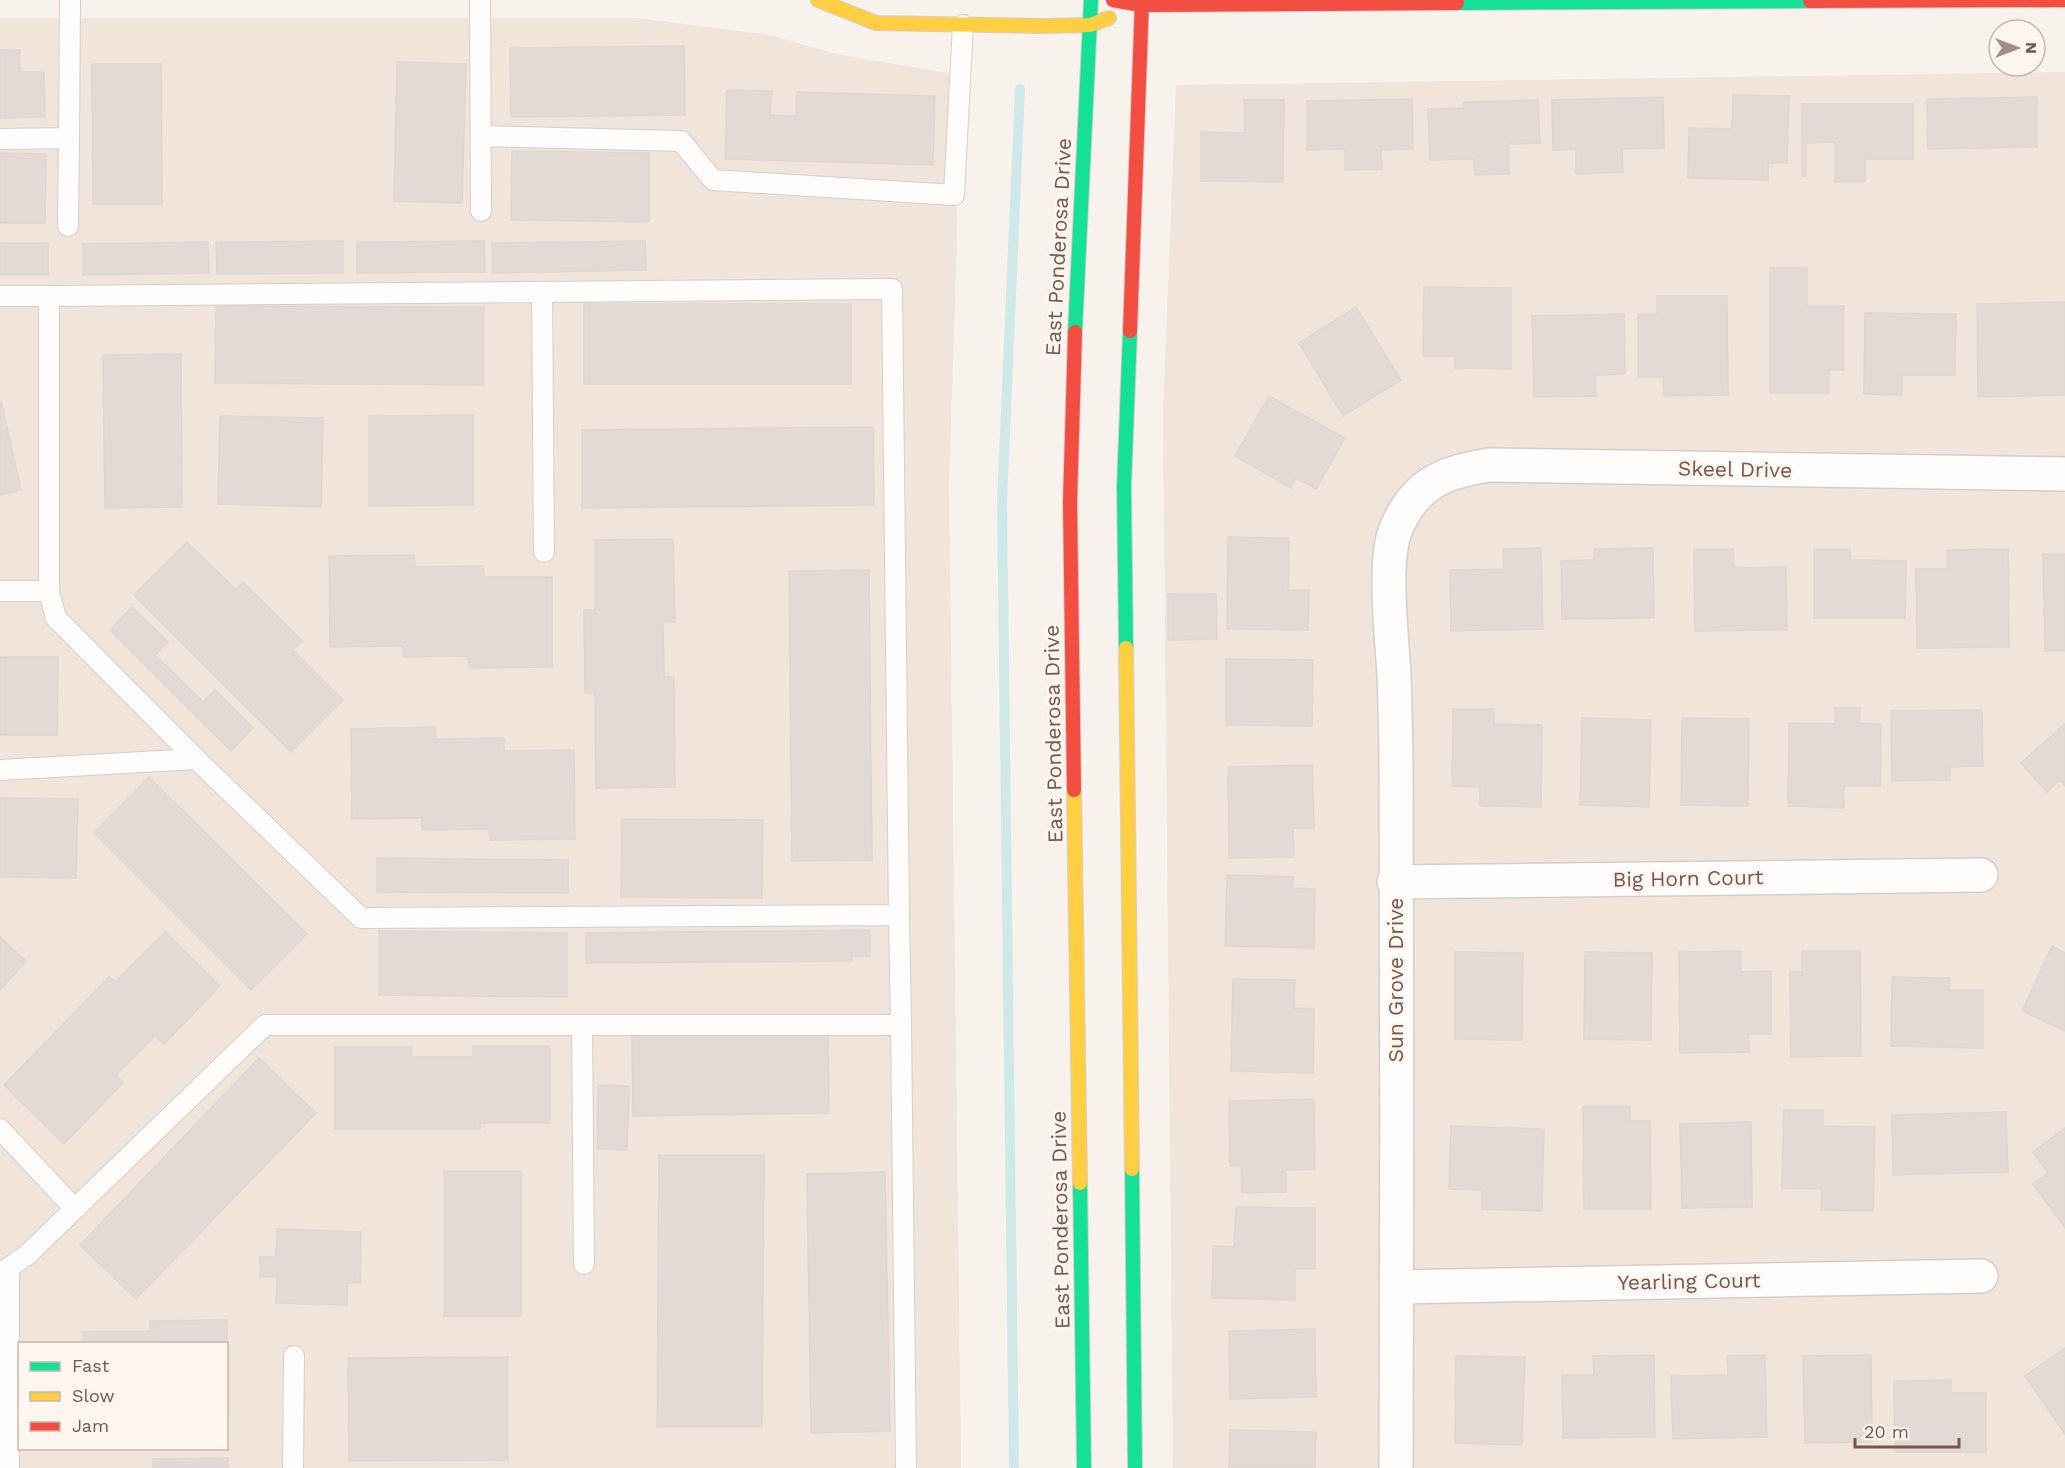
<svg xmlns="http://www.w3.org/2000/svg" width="2065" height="1468" font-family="'Work Sans',sans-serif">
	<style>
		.residential { fill: #f1e4db; fill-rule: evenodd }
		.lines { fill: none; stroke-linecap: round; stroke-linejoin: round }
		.stream { stroke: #cfe9e8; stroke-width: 10 }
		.building { fill: #e4dad5; stroke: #e1d5cf; stroke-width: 1.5 }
		.lane-casing { stroke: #d6ceca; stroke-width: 22 }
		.street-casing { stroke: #d6ceca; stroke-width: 36 }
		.fast-casing { stroke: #d7ceca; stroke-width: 16 }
		.slow-casing { stroke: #d7ceca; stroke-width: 16 }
		.jam-casing { stroke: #d7ceca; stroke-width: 16 }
		.lane { stroke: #fefdfc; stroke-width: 20 }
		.street { stroke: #fefdfc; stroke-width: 33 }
		.fast { stroke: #16e098; stroke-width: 14 }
		.slow { stroke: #ffcf43; stroke-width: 14 }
		.jam { stroke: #f24e42; stroke-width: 14 }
		.labels { text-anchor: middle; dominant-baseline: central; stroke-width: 5; stroke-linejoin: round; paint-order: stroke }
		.street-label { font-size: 21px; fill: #76564d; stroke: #fff6ef }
	</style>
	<rect width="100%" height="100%" fill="#f8f2ed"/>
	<!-- residential -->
	<path class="residential" d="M0,18H637L769,35L837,54L953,74L957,237L949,485L961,1468H0ZM20,1344H226V1448H20Z
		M2065,72V1468H1173L1163,415L1176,85Z"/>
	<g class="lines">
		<!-- stream -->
		<path class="stream" d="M1014,1468L1002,502L1020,89"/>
	</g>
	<!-- building -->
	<path class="building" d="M684,46L685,115L511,117L510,48Z
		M0,50H20V72H44L45,117L0,118Z
		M397,62L466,64L462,203L394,201Z
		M92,64H161L162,204H93Z
		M727,90L772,91L770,115L796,116L797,92L935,96L933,165L725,159Z
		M1733,95L1789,96L1787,163H1768V180L1688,178L1689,128L1732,129Z
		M1663,97L1664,148L1622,149L1623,172L1576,174V149L1553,150L1552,100Z
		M2037,97V147L1928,149L1927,99Z
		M1412,99L1413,149L1381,150L1382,169L1345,170V149L1307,150V101Z
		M1244,100H1284L1283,182L1201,181V132L1244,133Z
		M1538,100L1540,143L1509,144V174L1475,175L1474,159L1430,160L1428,109L1464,108V102Z
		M1802,104H1913V159H1865V182H1835V142L1806,143V176H1802Z
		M512,151L649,153V222L511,220Z
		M0,153L46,154L45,223H0Z
		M343,241V273L217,274L216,242Z
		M484,241L485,272L357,273V242Z
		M645,241L646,270L492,273V243Z
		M208,242L209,273L83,275V244Z
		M0,243H48V275H0Z
		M1770,268H1807V306H1844V370H1829V393H1770Z
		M1424,287L1511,288V369L1455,368V356H1423Z
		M1657,296H1727L1728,395L1664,396L1663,377H1638V314H1657Z
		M2065,302V395L1978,397L1977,304Z
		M584,304H851V384H584Z
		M216,306L484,307V385L215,383Z
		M1356,307L1401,380L1343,416L1299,343Z
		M1865,313L1956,314L1955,375H1902V395L1864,394Z
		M1624,314L1625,374L1596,375V396L1534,397L1532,316Z
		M181,354L182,507L105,508L103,355Z
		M1269,396L1345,438L1316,489L1296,478L1291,488L1235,456Z
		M1,401L21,490L0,495V402Z
		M473,415V505L369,506V416Z
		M220,416L323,418L321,507L218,504Z
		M873,427L874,505L582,508V430Z
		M1228,537L1289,538L1288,590H1309L1308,630L1227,629Z
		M673,539L675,622H663L664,677H674L675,787L596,788L595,693H585L584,610H595V540Z
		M187,542L236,590L243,582L302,641L293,650L343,700L291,752L134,595Z
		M1541,548L1543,629L1451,631L1450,570L1504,569L1503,549Z
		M1653,548L1654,618L1562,619L1561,561L1594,560V549Z
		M1694,549H1733L1734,568L1786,567L1787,630L1695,631Z
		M1814,549H1850V560L1906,561L1905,618H1814Z
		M2008,549L2009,647L1917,648L1916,569H1947V550Z
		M2043,554H2065V651H2045Z
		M414,555L415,567L483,566L484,577H552V667L469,668L468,656L403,657V646L330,647L329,556Z
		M869,570L872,860L792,861L789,571Z
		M1168,594H1216L1217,639L1168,640Z
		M132,607L168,642L155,655L203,702L215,690L253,728L231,751L110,630Z
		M0,657H58L57,735H0Z
		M1226,659L1313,660L1312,726L1226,725Z
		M1835,708H1860L1859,723L1881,724L1880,786H1844V808L1788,806L1789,723L1835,724Z
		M1453,709H1494V724L1542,725L1541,807L1480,806V787L1452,786Z
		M1982,710L1983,766L1950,767V780L1892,781L1891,711Z
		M1582,718L1651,720L1649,807L1580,805Z
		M1682,718L1749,719L1748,806L1681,805Z
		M2065,724V786L2060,780L2047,792L2021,763Z
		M436,727V739L504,738V751L574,750L575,839L490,840L489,829L422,830V818L352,819L351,729Z
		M1312,765L1314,828H1293L1294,857L1229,858L1228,767Z
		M149,777L307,934L251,990L94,833Z
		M0,798L78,799L76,878L0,877Z
		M622,819L763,820L762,898L621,897Z
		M377,858L568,860V893L377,892Z
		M1227,875L1293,877V888L1315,889L1314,948L1225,946Z
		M870,930V956H852V961L586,963V933Z
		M379,931L567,933V997L379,995Z
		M165,932L220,986L164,1044L155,1036L116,1075L123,1083L64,1144L4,1085L109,977L115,982Z
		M0,937L26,961L0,990Z
		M2052,946L2065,953V1031L2022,1011Z
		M1741,951V972L1771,971V1034H1748L1749,1052L1680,1053L1679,952Z
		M1802,951H1860L1861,1056L1791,1057L1790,972H1802Z
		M1455,952L1523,953L1522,1040L1455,1039Z
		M1585,952L1652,953L1651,1040L1584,1039Z
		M1892,977L1950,978L1949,990H1983V1048L1891,1046Z
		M1233,979L1295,980L1294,1008L1314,1009L1313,1073L1231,1071Z
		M828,1035L829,1113L633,1116L632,1036Z
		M473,1046H550V1123H480V1129H335V1047H412V1057H473Z
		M259,1058L316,1113L136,1299L80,1245Z
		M598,1085L629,1086L627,1150L597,1149Z
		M1314,1099L1315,1169L1286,1170V1192L1242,1193L1241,1166H1230L1229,1101Z
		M1583,1106H1630V1121H1650L1651,1209H1584Z
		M1784,1110H1823V1126L1875,1127L1873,1211L1821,1210L1822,1189L1782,1188Z
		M2006,1112L2008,1172L1893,1175L1892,1115Z
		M1751,1122L1752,1207L1682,1208L1680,1124Z
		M1451,1126L1544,1129L1542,1211L1482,1209V1190L1449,1189Z
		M2065,1128V1228L2033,1184L2048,1173L2033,1152Z
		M659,1155H764L762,1427H657Z
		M444,1171H521V1316H444Z
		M885,1172L890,1431L811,1433L807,1174Z
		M1236,1207L1315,1208V1269H1295V1300L1212,1298L1213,1246L1234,1247Z
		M277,1229L361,1232L360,1283H348L347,1305L276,1303L277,1277H260V1257H276Z
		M227,1320L228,1410L226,1344H83V1332L150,1331V1321Z
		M1315,1329L1316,1397L1230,1399L1229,1331Z
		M2065,1348V1434L2025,1376Z
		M1654,1355L1655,1437L1563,1438L1562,1375H1594L1593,1356Z
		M1765,1355L1767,1437L1673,1439L1671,1376L1728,1375L1727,1356Z
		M1871,1355L1872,1442L1805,1443L1803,1356Z
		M1456,1356L1525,1357L1522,1445L1455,1443Z
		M508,1357V1460L349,1461L348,1358Z
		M1951,1380V1393H1986V1452H1895L1894,1381Z
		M1230,1430L1316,1432L1315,1468H1229Z
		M228,1458L229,1468H153V1459Z"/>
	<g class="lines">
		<defs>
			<path id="lane" d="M480,0L481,211
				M481,136L681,141L713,180L954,195L963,25
				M0,139L69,138L70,0
				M68,226L69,138
				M542,292L544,552
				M0,296H49V591L56,618L196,759L361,918L899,915L901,1025H265L27,1255L0,1274
				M49,296L892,289L899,915
				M0,591H49
				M0,770L196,759
				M582,1025L584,1264
				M901,1025L906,1468
				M0,1129L75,1209
				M9,1268V1468
				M293,1468L294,1356"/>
			<path id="street" d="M1394,882L1981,875
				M1398,1287L1981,1276
				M1396,1468C1398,1234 1396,999 1396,765C1396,735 1395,705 1394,675C1392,638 1383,565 1395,531C1414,484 1443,472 1489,465L2065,474"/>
			<path id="fast" d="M1457,3L1810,1
				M1075,332L1091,0
				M1126,648L1124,486L1130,331
				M1132,1169L1135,1468
				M1080,1183L1084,1468"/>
			<path id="slow" d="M818,0L876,23L1044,26L1090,25L1109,18
				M1126,648L1132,1169
				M1074,790L1080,1183"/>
			<path id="jam" d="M1113,0L1141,5L1457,3
				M1810,1L2065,0
				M1130,331L1142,0
				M1074,790L1070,502L1075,332"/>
		</defs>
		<!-- lane casing -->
		<use href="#lane" class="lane-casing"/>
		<!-- street casing -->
		<use href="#street" class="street-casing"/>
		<!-- fast casing -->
		<use href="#fast" class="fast-casing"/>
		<!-- slow casing -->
		<use href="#slow" class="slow-casing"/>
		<!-- jam casing -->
		<use href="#jam" class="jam-casing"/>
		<!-- lane -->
		<use href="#lane" class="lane"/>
		<!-- street -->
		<use href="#street" class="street"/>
		<!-- fast -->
		<use href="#fast" class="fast"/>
		<!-- slow -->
		<use href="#slow" class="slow"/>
		<!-- jam -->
		<use href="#jam" class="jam"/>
	</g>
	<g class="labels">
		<!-- street labels -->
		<g class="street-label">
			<text transform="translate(1058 247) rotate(-87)">East Ponderosa Drive</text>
			<text transform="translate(1735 469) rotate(1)">Skeel Drive</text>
			<text transform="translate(1053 734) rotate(-91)">East Ponderosa Drive</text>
			<text transform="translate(1688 878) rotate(-1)">Big Horn Court</text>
			<text transform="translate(1395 980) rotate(-90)">Sun Grove Drive</text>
			<text transform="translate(1060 1220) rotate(-91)">East Ponderosa Drive</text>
			<text transform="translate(1689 1281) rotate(-1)">Yearling Court</text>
		</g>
	</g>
	<!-- legend -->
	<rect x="18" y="1342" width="210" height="108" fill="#fff6ef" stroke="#c8b6ae" stroke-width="1.5"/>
	<rect x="30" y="1362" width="30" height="9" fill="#16e098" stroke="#c8b6ae" stroke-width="1.5"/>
	<text x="72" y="1372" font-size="18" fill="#76564d">Fast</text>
	<rect x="30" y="1392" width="30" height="9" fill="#ffcf43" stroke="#c8b6ae" stroke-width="1.5"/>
	<text x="72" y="1402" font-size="18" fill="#76564d">Slow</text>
	<rect x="30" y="1422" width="30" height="9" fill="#f24e42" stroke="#c8b6ae" stroke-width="1.5"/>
	<text x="72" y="1432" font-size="18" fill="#76564d">Jam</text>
	<!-- north arrow -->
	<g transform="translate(2017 48) rotate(90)"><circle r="28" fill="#fff6ef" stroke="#c8b6ae" stroke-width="1.5"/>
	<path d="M0-4.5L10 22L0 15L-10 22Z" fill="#a48d85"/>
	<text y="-9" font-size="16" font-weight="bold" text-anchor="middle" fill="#76564d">N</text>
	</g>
	<!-- scale -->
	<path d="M1855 1438v9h104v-9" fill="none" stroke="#76564d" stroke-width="3"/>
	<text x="1864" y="1438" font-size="18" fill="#76564d" stroke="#fff6ef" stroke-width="4.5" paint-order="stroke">20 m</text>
</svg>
